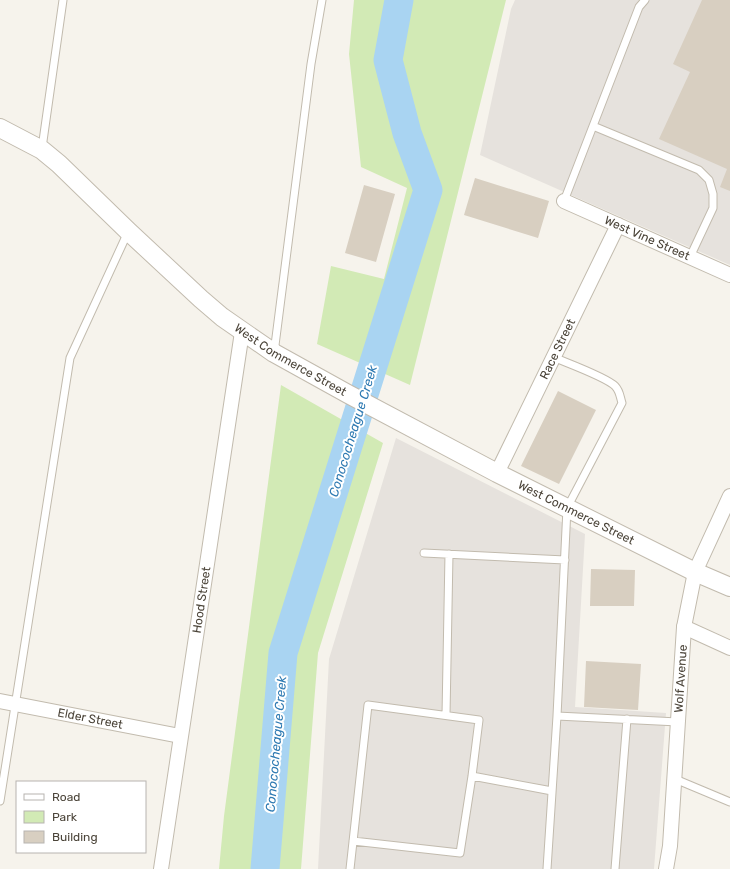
<svg xmlns="http://www.w3.org/2000/svg" width="730" height="869" font-family="Rubik,sans-serif">
	<style>
		.industrial { fill: #e6e2dd }
		.green { fill: #d2eab5 }
		.lines { fill: none; stroke-linecap: round; stroke-linejoin: round }
		.river { stroke: #a9d4f2; stroke-width: 29 }
		.building { fill: #d8cfc1 }
		.service-casing { stroke: #c2bbae; stroke-width: 9 }
		.minor-casing { stroke: #c2bbae; stroke-width: 16 }
		.tertiary-casing { stroke: #c2bbae; stroke-width: 20 }
		.service { stroke: #fff; stroke-width: 7 }
		.minor { stroke: #fff; stroke-width: 14 }
		.tertiary { stroke: #fff; stroke-width: 18 }
		.labels { text-anchor: middle; dominant-baseline: central; stroke-width: 4; stroke-linejoin: round; paint-order: stroke }
		.street-label { font-size: 12px; fill: #4b4439; stroke: #fff }
		.water-label { font-size: 13px; font-style: italic; fill: #2e7ab2; stroke: #fff }
	</style>
	<rect width="100%" height="100%" fill="#f6f3ec"/>
	<!-- industrial -->
	<path class="industrial" d="M515,0H730V265L480,155L511,9Z
		M396,438L585,534L575,707L666,713L654,869H318L329,659Z"/>
	<!-- green -->
	<path class="green" d="M354,0H506L410,385L317,344L331,266L384,279L407,188L361,167L349,54Z
		M281,385L383,443L318,653L301,869H219L224,816Z"/>
	<g class="lines">
		<!-- river -->
		<path class="river" d="M265,869L283,653L428,190L407,133L388,60L399,0"/>
	</g>
	<!-- building -->
	<path class="building" d="M702,0H730V191L720,187L727,169L659,139L690,72L673,64Z
		M475,178L549,201L538,238L464,215Z
		M364,185L395,194L376,262L345,253Z
		M558,391L596,410L559,484L521,466Z
		M591,569L635,570L634,606H590Z
		M586,661L641,664L638,710L584,707Z"/>
	<g class="lines">
		<defs>
			<path id="service" d="M593,126L699,170L709,180L713,194V208L690,257
				M42,148L63,0
				M564,201L639,7L645,0
				M274,353L311,64L322,0
				M553,357C567,363 606,377 615,386C620,391 620,397 622,403L567,508L557,716L678,722
				M424,553L565,560
				M446,715L449,554
				M472,776L552,791
				M675,779L730,802
				M0,801L70,358L128,232
				M350,869L368,705L479,720L472,776L460,853L353,841
				M547,869L557,716
				M615,869L627,719"/>
			<g id="minor">
				<path id="s1" d="M564,201L730,275"/>
				<path id="s2" d="M497,473L618,225"/>
				<path d="M684,627L730,648"/>
				<path id="s3" d="M0,701L180,736"/>
				<path id="s4" d="M161,869L242,332"/>
				<path id="s5" d="M666,869L670,846L684,627L695,572L730,496"/>
			</g>
			<g id="tertiary">
				<path id="s6" d="M0,128L42,150L59,164L128,231L201,299L222,317L274,353L348,394L497,473L695,572L730,587"/>
			</g>
		</defs>
		<!-- service casing -->
		<use href="#service" class="service-casing"/>
		<!-- minor casing -->
		<use href="#minor" class="minor-casing"/>
		<!-- tertiary casing -->
		<use href="#tertiary" class="tertiary-casing"/>
		<!-- service -->
		<use href="#service" class="service"/>
		<!-- minor -->
		<use href="#minor" class="minor"/>
		<!-- tertiary -->
		<use href="#tertiary" class="tertiary"/>
	</g>
	<g class="labels">
		<!-- street labels -->
		<g class="street-label">
			<text stroke="none"><textPath href="#s1" startOffset="91">West Vine Street</textPath></text>
			<text stroke="none"><textPath href="#s2" startOffset="138">Race Street</textPath></text>
			<text stroke="none"><textPath href="#s6" startOffset="374">West Commerce Street</textPath></text>
			<text stroke="none"><textPath href="#s6" startOffset="698">West Commerce Street</textPath></text>
			<text stroke="none"><textPath href="#s4" startOffset="272">Hood Street</textPath></text>
			<text stroke="none"><textPath href="#s5" startOffset="191">Wolf Avenue</textPath></text>
			<text stroke="none"><textPath href="#s3" startOffset="92">Elder Street</textPath></text>
		</g>
		<!-- water labels -->
		<g class="water-label">
			<text transform="translate(353 431) rotate(-73)">Conococheague Creek</text>
			<text transform="translate(276 744) rotate(-85)">Conococheague Creek</text>
		</g>
	</g>
	<!-- legend -->
	<rect x="16" y="781" width="130" height="72" fill="#ffffff" stroke="#b7b4b0"/>
	<rect x="24" y="794" width="20" height="6" fill="#ffffff" stroke="#b7b4b0"/>
	<text x="52" y="801" font-size="12" fill="#4b4439">Road</text>
	<rect x="24" y="811" width="20" height="12" fill="#d2eab5" stroke="#b7b4b0"/>
	<text x="52" y="821" font-size="12" fill="#4b4439">Park</text>
	<rect x="24" y="831" width="20" height="12" fill="#d8cfc1" stroke="#b7b4b0"/>
	<text x="52" y="841" font-size="12" fill="#4b4439">Building</text>
</svg>
